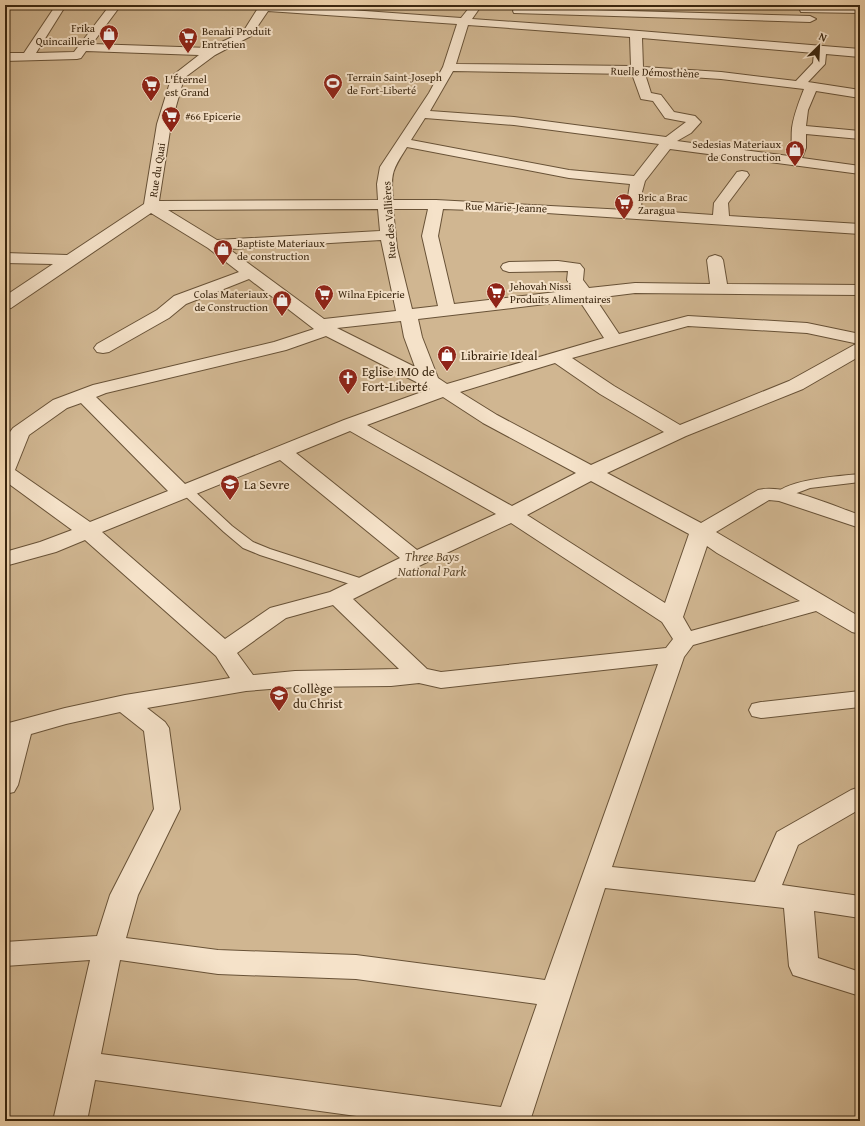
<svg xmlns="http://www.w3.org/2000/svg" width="865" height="1126" font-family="'Gentium Book Plus',serif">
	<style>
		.green { fill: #d0b691; stroke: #866e50 }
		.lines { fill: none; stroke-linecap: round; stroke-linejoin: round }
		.service-casing { stroke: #685237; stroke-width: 2 }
		.minor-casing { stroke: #685237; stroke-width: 2 }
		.service { fill: #f5e2c9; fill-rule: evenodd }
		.minor { fill: #f5e2c9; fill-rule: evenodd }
		.labels { text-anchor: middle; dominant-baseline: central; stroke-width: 4; stroke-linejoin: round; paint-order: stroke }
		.far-poi-label { font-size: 11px; fill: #3b2710; stroke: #f5e2c9; text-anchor: start }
		.far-street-label { font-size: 11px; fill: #3b2710; stroke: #f5e2c9 }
		.poi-label { font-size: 13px; fill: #3b2710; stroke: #f5e2c9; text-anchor: start }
		.park-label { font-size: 13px; font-style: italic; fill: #604b30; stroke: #f5e2c9 }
	</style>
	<rect width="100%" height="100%" fill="#efd3ac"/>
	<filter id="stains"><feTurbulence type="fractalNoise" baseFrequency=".005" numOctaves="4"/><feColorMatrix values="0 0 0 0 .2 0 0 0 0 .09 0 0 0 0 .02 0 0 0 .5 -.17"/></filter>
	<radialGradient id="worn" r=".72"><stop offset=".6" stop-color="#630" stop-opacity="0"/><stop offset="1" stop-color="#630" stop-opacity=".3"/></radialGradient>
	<!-- green -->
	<path class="green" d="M5,5H860V1121H5Z"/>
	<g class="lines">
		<defs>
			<path id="service" d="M550,5H556V14H552Z
				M860,474V482L810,488L781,499L777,498L775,495C786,479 841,476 860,474Z
				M187,487L191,488L232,526L253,542L270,549L369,581L371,584L369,587H359L260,555L243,548L224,532L183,494L181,491L183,488Z"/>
			<path id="minor" d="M56,5H66L36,53L74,52L110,5H121L92,44L209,48L243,32L260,5H282L461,18L469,8L470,5H480L479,9L472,19L627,30L860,49V57L826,54L825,64L808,82L860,90V98L816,91L808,110L806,126L860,131V139L806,134V148L802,158L860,166V174L670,149L645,181L642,192L641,210L713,215L714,203L737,172L742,171L747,172L749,175L728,203L729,216L860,224V234L532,212L443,209L438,236L454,304L573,290L567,280L568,271L509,272L503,270L501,267L503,264L509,262L558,261L580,264L584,269L583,280L589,288L635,283L710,284L707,260L709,257L715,255L721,257L723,260L727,284L860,285V295L635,293L595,298L619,334L688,316L807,323L860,334V356L803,389L686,436L607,473L701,523L758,490C784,483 833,506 860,515V528L779,501L769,500L716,532L860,617V634L852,632L816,611L693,645L684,657L612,867L755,882L777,832L851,790L860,787V809L798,845L782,885L860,896V918L814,911L818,958L860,972V996L793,975L789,966L784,908L605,888L530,1121H393L95,1080L87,1121H53L90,960L5,966V942L97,936L110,895L154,809L144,731L120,712L66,724L31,734L18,785L14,792L5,794V724L65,708L125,695L230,678L216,656L85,540L56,552L5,566V552L40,542L72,530L5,481V445L10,432L13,428L53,400L93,385L274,342L314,329L249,279L186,304L169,318L109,352L103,353L97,352L94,348L97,344L157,310L174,296L239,272L208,248L151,213L11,308L5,309V296L53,264L5,263V253L67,255L144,204L157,124L172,76L199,55L86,51L81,58L77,59L5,61V53H24ZM268,11L457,24L443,67L429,93L380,167L377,184L378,200L159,201L171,124L184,78L215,55L251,36ZM468,25L630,37L631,66L456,64ZM642,38L814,53L813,63L796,81L721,72L643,67ZM453,71L632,74L641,99L653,101L665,118L686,122L666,137L514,117L430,111ZM645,74L721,79L804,89C799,102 794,114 792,128C791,138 793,147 789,156L677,141L691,133L701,122L695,116L674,112L661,95L651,93ZM425,118L514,125L659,144L634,176L569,170L411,140ZM407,147L569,178L630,184L626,210L436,200H393C390,173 393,169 407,147ZM378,209L380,231L217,240L168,210ZM393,209H428L422,236L438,306L412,309L397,248ZM381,240L396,311L324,319L229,249ZM579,300L604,338L447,384L438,378L422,337L418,319ZM401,321L404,337L415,367L337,328ZM688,326L807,333L859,344L854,345L789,381L680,425L614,386L572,358ZM326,336L430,389L344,420L185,484L96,397L106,393L286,350ZM555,363L600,394L664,432L591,465L497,415L460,392ZM443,397L483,423L576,473L512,506L367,425ZM81,403L168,491L90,522L15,470L29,435L67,408ZM350,431L496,514L417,550L296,453ZM280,460L400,558L330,592L270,608L225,639L102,532ZM591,481L689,534L665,603L527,515ZM511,523L662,622L673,639L666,648L441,672L427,669L353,599L423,564ZM707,546L717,553L800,601L691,631L683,617ZM333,605L399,669L295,671L253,675L237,653L286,618ZM658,664L545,980L356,955L218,950L126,938L138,895L180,809L169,728L165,722L147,708L246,691L295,687L391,686L419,683L441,688ZM120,960L218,974L356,979L537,1004L501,1107L101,1054Z
				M805,7H860V13L801,12L800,10Z
				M518,8L810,16L816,19L810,22L514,13L513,11L514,9Z
				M860,691V707L761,718L752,716L749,710L752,704L761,702Z"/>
		</defs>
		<!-- service casing -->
		<use href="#service" class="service-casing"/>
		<!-- minor casing -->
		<use href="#minor" class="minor-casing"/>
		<!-- service -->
		<use href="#service" class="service"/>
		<!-- minor -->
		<use href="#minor" class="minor"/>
	</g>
	<!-- icons -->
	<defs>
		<symbol id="shop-pin" viewBox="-11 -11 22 30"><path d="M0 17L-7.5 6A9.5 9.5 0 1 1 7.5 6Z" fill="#8f2418" stroke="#f5e2c9"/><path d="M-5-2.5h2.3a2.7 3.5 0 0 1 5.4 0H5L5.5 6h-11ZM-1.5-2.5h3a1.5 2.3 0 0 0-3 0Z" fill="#fff"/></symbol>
		<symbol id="supermarket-pin" viewBox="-11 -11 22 30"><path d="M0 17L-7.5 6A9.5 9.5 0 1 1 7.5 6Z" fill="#8f2418" stroke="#f5e2c9"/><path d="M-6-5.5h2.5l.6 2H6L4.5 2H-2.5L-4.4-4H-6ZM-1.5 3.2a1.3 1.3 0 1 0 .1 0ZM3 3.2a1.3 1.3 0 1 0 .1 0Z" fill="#fff"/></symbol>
		<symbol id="stadium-pin" viewBox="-11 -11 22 30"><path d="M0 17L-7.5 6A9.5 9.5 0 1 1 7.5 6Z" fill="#8f2418" stroke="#f5e2c9"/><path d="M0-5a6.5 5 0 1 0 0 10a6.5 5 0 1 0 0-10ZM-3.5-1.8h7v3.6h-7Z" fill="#fff"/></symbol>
		<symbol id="church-pin" viewBox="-11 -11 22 30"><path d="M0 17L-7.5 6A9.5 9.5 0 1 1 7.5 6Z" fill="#8f2418" stroke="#f5e2c9"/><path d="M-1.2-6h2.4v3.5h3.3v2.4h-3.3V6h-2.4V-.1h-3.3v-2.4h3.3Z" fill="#fff"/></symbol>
		<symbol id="school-pin" viewBox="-11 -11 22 30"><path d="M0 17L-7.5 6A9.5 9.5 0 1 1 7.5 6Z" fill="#8f2418" stroke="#f5e2c9"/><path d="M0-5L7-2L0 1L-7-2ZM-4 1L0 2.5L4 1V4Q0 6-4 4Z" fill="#fff"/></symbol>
	</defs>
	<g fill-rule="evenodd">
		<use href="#shop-pin" x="98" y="23" width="22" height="30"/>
		<use href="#supermarket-pin" x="177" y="26" width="22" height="30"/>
		<use href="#stadium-pin" x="322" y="72" width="22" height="30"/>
		<use href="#supermarket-pin" x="140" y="74" width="22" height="30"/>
		<use href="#supermarket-pin" x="160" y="105" width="22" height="30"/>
		<use href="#shop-pin" x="784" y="139" width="22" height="30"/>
		<use href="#supermarket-pin" x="613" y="192" width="22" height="30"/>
		<use href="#shop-pin" x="212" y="238" width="22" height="30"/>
		<use href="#supermarket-pin" x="485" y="281" width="22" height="30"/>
		<use href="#supermarket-pin" x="313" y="283" width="22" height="30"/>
		<use href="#shop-pin" x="271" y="289" width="22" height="30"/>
		<use href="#shop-pin" x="436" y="344" width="22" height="30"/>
		<use href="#church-pin" x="337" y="367" width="22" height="30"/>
		<use href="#school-pin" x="219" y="473" width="22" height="30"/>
		<use href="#school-pin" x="268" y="684" width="22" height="30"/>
	</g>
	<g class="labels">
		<!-- far-poi labels -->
		<g class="far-poi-label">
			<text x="95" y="28" text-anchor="end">Frika<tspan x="95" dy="13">Quincaillerie</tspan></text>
			<text x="202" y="31">Benahi Produit<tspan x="202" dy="13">Entretien</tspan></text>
			<text x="347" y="77">Terrain Saint-Joseph<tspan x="347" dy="13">de Fort-Liberté</tspan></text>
			<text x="165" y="79">L'Éternel<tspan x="165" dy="13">est Grand</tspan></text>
			<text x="185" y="116">#66 Epicerie</text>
			<text x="781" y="144" text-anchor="end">Sedesias Materiaux<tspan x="781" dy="13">de Construction</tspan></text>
			<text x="638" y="197">Bric a Brac<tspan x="638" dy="13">Zaragua</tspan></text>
			<text x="237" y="243">Baptiste Materiaux<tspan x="237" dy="13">de construction</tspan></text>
			<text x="510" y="286">Jehovah Nissi<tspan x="510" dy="13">Produits Alimentaires</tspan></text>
			<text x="268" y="294" text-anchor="end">Colas Materiaux<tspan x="268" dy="13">de Construction</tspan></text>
			<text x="338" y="294">Wilna Epicerie</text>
		</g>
		<!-- far-street labels -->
		<g class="far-street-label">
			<text transform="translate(655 72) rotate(2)">Ruelle Démosthène</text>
			<text transform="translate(157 170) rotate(-81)">Rue du Quai</text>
			<text transform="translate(506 207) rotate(2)">Rue Marie-Jeanne</text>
			<text transform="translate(389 220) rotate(-94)">Rue des Vallières</text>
		</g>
		<!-- poi labels -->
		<g class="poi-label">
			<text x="461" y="355">Librairie Ideal</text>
			<text x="362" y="371">Eglise IMO de<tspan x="362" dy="15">Fort-Liberté</tspan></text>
			<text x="244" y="484">La Sevre</text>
			<text x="293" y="688">Collège<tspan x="293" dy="15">du Christ</tspan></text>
		</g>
		<!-- park labels -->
		<g class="park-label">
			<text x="432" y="556">Three Bays<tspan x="432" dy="15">National Park</tspan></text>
		</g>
	</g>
	<!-- margin -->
	<rect width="865" height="1126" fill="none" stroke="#efd3ac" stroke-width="20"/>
	<rect x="6" y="6" width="853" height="1114" fill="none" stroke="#3b2710" stroke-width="2"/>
	<rect x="10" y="10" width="845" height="1106" fill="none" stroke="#3b2710"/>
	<!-- north arrow -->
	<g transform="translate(819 46) rotate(24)" stroke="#f5e2c9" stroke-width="3" paint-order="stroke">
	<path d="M0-3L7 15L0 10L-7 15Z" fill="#3b2710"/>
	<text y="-6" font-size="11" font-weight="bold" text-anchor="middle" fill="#3b2710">N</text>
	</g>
	<rect width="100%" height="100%" filter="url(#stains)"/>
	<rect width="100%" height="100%" fill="url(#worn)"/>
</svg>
